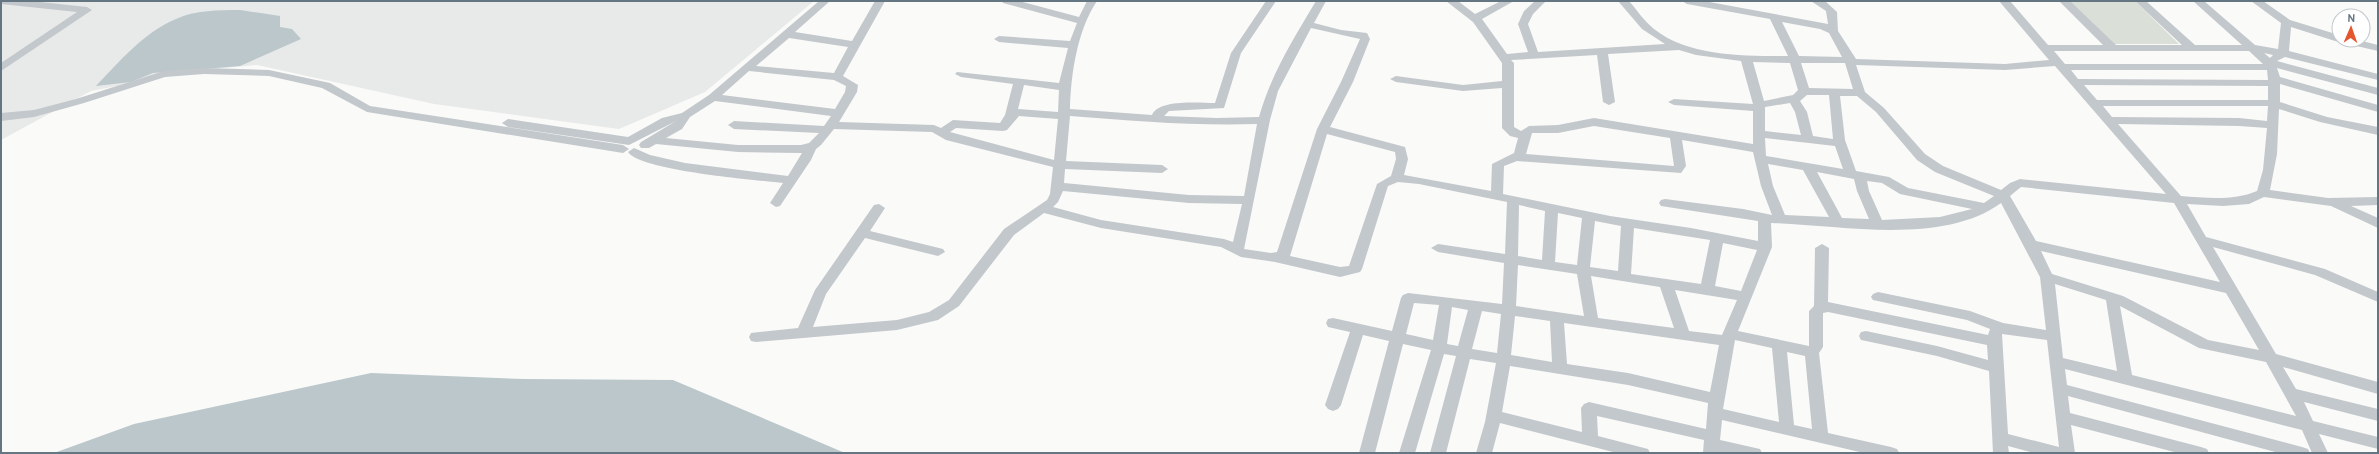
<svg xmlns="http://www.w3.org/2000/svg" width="2379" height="454" font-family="Overpass,sans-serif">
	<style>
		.built { fill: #e8e9e9 }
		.green { fill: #dadfd7 }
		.water { fill: #bbc7cb }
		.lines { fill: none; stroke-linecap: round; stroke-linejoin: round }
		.minor { fill: #c3c8cc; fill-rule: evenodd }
	</style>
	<rect width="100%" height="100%" fill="#fafaf8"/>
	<!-- built -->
	<path class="built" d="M1,1H814L705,92L619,129L434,104L257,65L194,71L91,91L1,140Z"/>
	<!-- green -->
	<path class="green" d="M2069,1H2135L2179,44H2111Z"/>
	<!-- water -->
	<path class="water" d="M240,10L280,16V27L292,29L301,39L240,66L153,73L131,82L96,86C120,61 143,33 176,19C195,10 219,10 240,10Z
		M371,373L523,379L673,380L845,453H54L134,424Z"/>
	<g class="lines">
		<!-- minor -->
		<path class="minor" d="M1,1H31L87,7L92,10L1,71V63L77,12L1,4Z
			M819,1H830L795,32L852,41L875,1H885L843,76L858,85L857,92L839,122L934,125L941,128L953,120L1000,123L1005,115L1013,84L961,77L955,74L957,72L1059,83L1068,48L999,42L994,39L999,36L1070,41L1077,23L1003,3L1002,1H1019L1079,17L1087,1H1097C1077,31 1071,74 1070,109L1152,115C1159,99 1199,103 1215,103L1231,53L1266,1H1276L1241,53L1224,108L1169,111L1164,116L1217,118L1259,117C1271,74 1294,38 1316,1H1326L1314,23L1341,30L1367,33L1370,39L1353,82L1330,127L1405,147L1408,159L1404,175L1491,191L1492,164L1514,153L1518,138L1510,136L1502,128V88L1463,91L1396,82L1390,79L1396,76L1463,85L1502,81V63L1473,22L1446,1H1458L1475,14L1501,1H1514L1482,19L1507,54L1528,52L1518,24L1524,11L1535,1H1546L1533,14L1528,24L1538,52L1665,44L1642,29L1618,1H1629C1637,10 1644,21 1654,29C1689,57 1745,56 1788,56L1770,19L1687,4L1682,1H1704L1828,24L1826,11L1811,1H1825L1837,12L1838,31L1856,59L2005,64L2049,60L1999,1H2010L2048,45H2103L2059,1H2070L2116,45H2182L2135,1H2146L2195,45H2242L2193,1H2204L2255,45L2278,49L2281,23L2251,1H2263L2290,20L2339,35V40H2358L2378,45V51L2335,41L2291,27L2289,51L2378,74V80L2285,57L2277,61L2378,88V95L2277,68L2280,77L2378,105V112L2280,84V102L2327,117L2378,127V135L2320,122L2279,109L2277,154L2270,190L2328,198L2378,197V205L2351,206L2378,218V228L2331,206L2264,197L2249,204L2223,206L2187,204L2206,237L2325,269L2378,292V302L2315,275L2213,247L2276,354L2378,382V394L2283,367L2296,389L2378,409V421L2304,402L2313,421L2378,437V449L2319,434L2328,453H2312L2302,430L2065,369L2067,385L2302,447L2308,449L2310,453H2279L2068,396L2070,413L2201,447L2207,449L2209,453H2178L2071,425L2075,453H2034L2008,446L2009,453H1993L1989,371L1937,356L1866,341L1861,340L1859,336L1861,332L1866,331L1937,346L1988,360L1987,345L1828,312L1823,313V347L1819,353L1828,433L1891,447L1897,449L1899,453H1864L1722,420L1720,440L1760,449L1762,453H1703L1704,440L1597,416L1598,436L1648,449L1650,453H1617L1500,423L1492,453H1476L1485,422L1496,363L1470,359L1446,453H1430L1456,356L1444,354L1415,453H1399L1431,350L1403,344L1375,453H1359L1389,341L1363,335L1341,405L1338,409L1333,411L1328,409L1325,405L1350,332L1328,327L1326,323L1328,319L1333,318L1392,331L1401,298L1403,295L1408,293L1502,304L1504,263L1438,252L1431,248L1438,244L1505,254L1507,202L1419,184L1398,182L1388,186L1362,269L1360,272L1340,277L1275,262L1241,257L1221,247L1101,228L1044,213L1014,235L959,306L938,320L897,330L756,342L751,341L749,337L751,333L798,328L815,290L874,205L879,204L885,208L870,231L943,249L945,252L938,256L865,238L826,294L813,327L897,320L929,312L949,300L1004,229L1047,200L1050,194L1053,167L946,140L932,132L834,129L821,145L816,149L811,160L780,206L776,207L770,203L783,183C757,180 641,171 628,152L634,148L650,155L685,163L788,176L802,153L738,152L656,144L649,148H641L639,145L641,142L676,121L629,145L508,127L502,123L508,119L628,137L662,118L682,113L709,95ZM1782,22L1820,29L1829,33L1842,57L1799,56ZM1311,28L1360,39L1341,82L1317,129L1277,252L1271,253L1244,249L1270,120L1278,91ZM789,38L848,47L834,73L756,66ZM1679,50L1696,55L1741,61L1753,104L1674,99L1668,102L1674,105L1753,111V144L1594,118L1558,125L1529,126L1521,131L1514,127V63L1511,60L1597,55L1603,102L1609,105L1615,102L1608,54ZM2054,51H2249L2263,64H2065ZM2264,53L2273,55L2270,58ZM1753,62L1790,63L1798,90L1793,95L1764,101ZM1801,63H1845L1853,89L1809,88ZM1856,65L2005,70L2055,66L2166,194L2020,179L2010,183L2001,190L1943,166L1925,154L1884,108L1865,92ZM2071,70H2267L2268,80L2078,79ZM749,71L834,80L846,86L845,92L835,109L722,95ZM1024,85L1059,90L1058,112L1018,109ZM2084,85L2268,86V100H2097ZM1807,95H1829L1833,139L1813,136L1807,112L1800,101ZM1840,96H1857L1876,112L1917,160L1935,172L1994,196L1984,203L1908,188L1889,177L1856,171L1845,140ZM715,101L831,116L824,126L734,121L728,125L734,129L819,133L809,143L801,145H738L666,138L682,129L690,117ZM1790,103L1795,112L1801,135L1765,131V107ZM2103,106H2268L2267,121L2239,118L2112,117ZM1019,116L1058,119L1054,160L950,132L956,128L1003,131L1007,130ZM1070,116C1133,121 1195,126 1257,124L1244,196L1189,195L1064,183L1065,169L1162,173L1168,169L1162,165L1066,161ZM2118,124L2239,126L2267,128L2263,170L2257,191C2234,201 2206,198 2181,196ZM1594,126L1670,138L1674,166L1526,154L1532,133H1558ZM1327,134L1395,152L1396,159L1391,176L1377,184L1349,266L1340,267L1290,256ZM1765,138L1835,146L1843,169L1766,156ZM1682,140L1753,152L1761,186L1772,215L1743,209L1665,199L1661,200L1659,203L1661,206L1758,221V241L1691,228L1610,216L1503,194L1504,166L1517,161L1681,173L1686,166ZM1768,164L1803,170L1829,217L1785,215L1773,186ZM1817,172L1854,179L1857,191L1869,219L1842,218ZM1867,181L1882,183L1900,194L1972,209L1940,217L1882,220L1869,191ZM2021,187L2174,203L2220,282L2036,241L2010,196ZM1063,191L1189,203L1242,204L1233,242L1224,239L1101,220L1053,207L1058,202ZM2001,203L2040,277L2046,330L2003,323L1970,311L1878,292L1873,294L1871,297L1873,300L1967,320L1990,329L1988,335L1828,302L1829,248L1822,244L1815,248L1814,306L1809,311V346L1738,331L1772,247L1771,223C1841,225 1942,246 2001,203ZM1519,205L1545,211L1542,260L1518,256ZM1558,213L1582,218L1577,265L1555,262ZM1595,221L1621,226L1618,271L1590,267ZM1634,228L1710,240L1701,284L1631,274ZM1723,243L1757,250L1741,291L1715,286ZM2041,251L2226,293L2259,350L2208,340L2123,296L2052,274ZM1518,265L1577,274L1584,316L1516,306ZM1591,276L1660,287L1674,328L1598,318ZM2055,284L2106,300L2117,371L2063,358ZM1675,290L1737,300L1722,335L1689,331ZM1414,303L1439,305L1433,340L1406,334ZM2120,306L2199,348L2266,362L2296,416L2132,375ZM1452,307L1468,310L1458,346L1447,344ZM1482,311L1501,314L1497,353L1472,349ZM1515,316L1550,321L1552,362L1511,355ZM1564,323L1719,345L1710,392L1628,373L1567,364ZM2002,334L2047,340L2059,447L2008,434ZM1735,340L1772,348L1779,422L1723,409ZM1787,352L1805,356L1812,429L1794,425ZM1510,366L1628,385L1708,403L1706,429L1589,402L1584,404L1581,408L1582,432L1502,412Z
			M204,68L269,70L330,83L370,106L623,145L629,149L623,153L367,112L322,88L269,76L204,74L165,77L84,103L34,117L1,121V113L34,110L76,99L164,71Z"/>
	</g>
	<!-- border -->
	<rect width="2379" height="454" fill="none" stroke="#657683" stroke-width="4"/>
	<!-- north arrow -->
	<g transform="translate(2351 28) rotate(2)"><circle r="19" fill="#ffffff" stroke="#c1c8cd"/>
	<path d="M0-3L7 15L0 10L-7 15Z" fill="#e4572e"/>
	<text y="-6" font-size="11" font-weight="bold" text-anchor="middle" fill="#657683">N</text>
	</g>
</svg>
